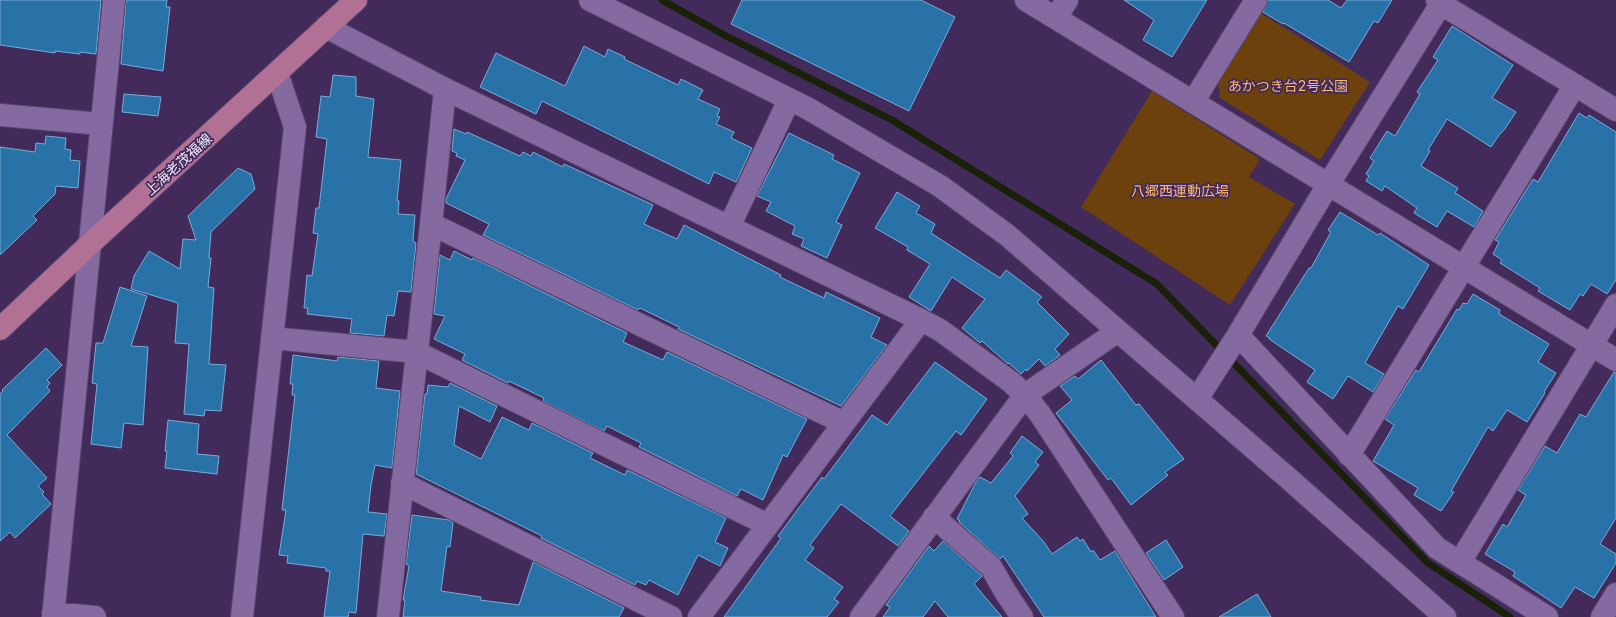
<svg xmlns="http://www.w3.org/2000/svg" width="1616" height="617" font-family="Inter,'Noto Sans JP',sans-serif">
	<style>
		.green { fill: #6c410d }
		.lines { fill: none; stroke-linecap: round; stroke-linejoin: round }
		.stream { stroke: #192208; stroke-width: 7 }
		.building { fill: #2972a8; stroke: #77acd9 }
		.minor-casing { stroke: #5a456d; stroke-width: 24 }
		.major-casing { stroke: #5a456d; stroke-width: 24 }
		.minor { stroke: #846aa1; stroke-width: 22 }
		.major { stroke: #b17194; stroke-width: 22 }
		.labels { text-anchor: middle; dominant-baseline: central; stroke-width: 3.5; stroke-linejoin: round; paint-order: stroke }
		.park-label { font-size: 14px; fill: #fab775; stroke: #422a5b }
		.street-label { font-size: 14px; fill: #f4ecfe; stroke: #422a5b }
	</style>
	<rect width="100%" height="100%" fill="#422a5b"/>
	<!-- green -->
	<path class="green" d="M1261,13L1370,82L1320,160L1220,98L1218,83Z
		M1152,91L1260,159L1249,177L1295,204L1230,305L1081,207Z"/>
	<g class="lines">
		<!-- stream -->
		<path class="stream" d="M662,0L726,36L892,120L1157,284L1428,563L1510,617"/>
	</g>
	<!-- building -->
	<path class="building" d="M0,0H101L96,54L80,52V54L55,51V53L0,45Z
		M126,0H167L166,7H170L163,71L121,64Z
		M742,0H921L955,17L909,111L731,24Z
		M1124,0H1207L1172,57L1143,40L1154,20Z
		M1268,0H1328L1341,8L1347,0H1392L1378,23L1374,21L1349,62L1284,23L1283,24L1263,12Z
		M1452,26L1513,65L1492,98L1516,112L1504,130L1499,135L1491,147L1447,119L1428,150L1430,151L1421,166L1458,188L1455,193L1457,194L1483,211L1474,227L1447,211L1437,227L1414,213L1417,208L1385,186L1382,191L1366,181L1369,176L1366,174L1374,161L1370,158L1387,131L1395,136L1420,94L1417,92L1438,60L1433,57Z
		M584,46L605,57L608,49L625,57L624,59L678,85L681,79L703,90L698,99L720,109L717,116L720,117L716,124L734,132L731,138L752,148L736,182L714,172L709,184L542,101L536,114L480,87L496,53L565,86Z
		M333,75L356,77V96L374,99L368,157L401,160L397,201H399L398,214L415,215L413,241L416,243L411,292L398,291L394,316L387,315L384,336L350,333L352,319L307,314L308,308H304L307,275L312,276L318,234L313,233L316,208H319L327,139L316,137L321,96L330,97Z
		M124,94L161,97L158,116L122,112Z
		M1579,113L1587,118L1589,115L1616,132V280L1607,294L1591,284L1583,296L1580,294L1570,310L1538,291L1540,288L1500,263L1502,260L1493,254L1499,242L1495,240L1505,224L1533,179L1538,182Z
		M454,129L466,134L467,132L520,156L523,152L531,156L533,152L563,167L564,164L653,205L644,224L677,239L684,225L781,275L780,277L824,298L826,292L880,318L871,337L887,345L841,406L678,329L679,327L640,308L638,310L483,235L489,224L446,203V199L465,160L456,156L457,153L452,151Z
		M789,133L834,155L832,159L860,173L836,222L842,225L827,258L801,246L804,239L792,234L795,226L766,211L771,202L757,196Z
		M46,136L66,138L65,149L71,150L70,160L80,161L78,188L56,186L55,194L33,216L37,220L0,255V147L35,152L36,143L45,144Z
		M238,168L251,174L255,189L211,232L209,258H211L208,287L214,288L209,364L226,365L221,411L205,410L204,416L184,414L189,344L175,343L178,303L131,289L134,276L149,251L180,269L183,239L196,240L188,216Z
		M897,192L920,206L916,213L935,224L931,233L1000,278L1006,270L1042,297L1037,302L1069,334L1055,349L1060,355L1045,366L1039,359L1027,371L1026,369L1021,374L1009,363L1008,364L982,341L980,343L962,328L985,299L952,277L931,311L909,297L930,264L907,250L908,247L875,228Z
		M1340,212L1378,235L1380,233L1429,265L1403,309L1398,306L1365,363L1384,374L1373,392L1348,376L1333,399L1307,382L1315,370L1269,339L1270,338L1266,336L1309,268H1311L1331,232L1328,230Z
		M454,251L472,260L473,258L627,333L623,342L663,360L667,352L807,419L787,457L783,455L763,500L741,489L737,496L639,447L641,443L607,426L604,431L543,401L544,398L509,381L508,383L462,360L465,354L434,339L445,316L434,314L440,255L450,260Z
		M120,287L147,296L131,346L148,347L143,425L124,423L121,448L91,444L97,384L92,383L96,343H103Z
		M1473,294L1500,310L1499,314L1549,344L1538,362L1556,373L1544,392L1545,393L1527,422L1507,410L1493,431L1488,427L1451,491L1454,492L1441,511L1414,495L1418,488L1373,461L1394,425L1385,419L1416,370L1419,372L1457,309L1459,310L1463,303L1467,304Z
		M46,348L62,365L47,380L50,383L47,387L50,391L7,435L47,478L38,486L44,492L42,494L51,504L15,538L10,532L0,541V394L3,391L2,390Z
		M293,355L337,361L338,357L379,361L376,388L400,391L392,468L375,465L371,485L368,512L387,514L384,536L363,534L356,613L349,612L348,617H324L330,571H326V568L287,563L288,556L279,555L286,510H282L295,395H292L293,384H290Z
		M1101,360L1136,405L1139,404L1184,459L1165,472L1168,475L1131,505L1111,478L1108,480L1056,413L1072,400L1060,386L1075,376L1078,379Z
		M935,362L987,399L961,435L956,431L890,516L909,531L898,546L841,504L810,545L814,548L805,560L843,587L834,599L839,602L827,617H724L781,538L778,536L822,477L824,479L872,415L887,425Z
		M1614,372H1616V518L1600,544L1616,554V563L1594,598L1575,587L1561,608L1513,576L1515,572L1485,554L1503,524L1507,527L1526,495L1518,490L1545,446L1557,453L1580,414L1586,417Z
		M450,383L497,406L490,422L459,406L454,445L481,459L502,417L529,430L532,423L593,453L590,458L625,475L627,470L726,518L715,542L728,548L720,566L698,555L678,595L649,580L646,585L637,581L635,585L541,538L542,536L416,474L425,394H427L428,385L448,387Z
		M168,420L199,424L197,454L219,456L217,474L165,468L167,451H165Z
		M1022,436L1043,452L1035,462L1039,465L1015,496L1028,514L1022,518L1044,542L1052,554L1077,537L1080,541L1083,539L1091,552L1093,550L1100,560L1115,551L1156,617H1044L1003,556L1000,559L959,522L960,521L957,519L977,480L980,477L991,483L1013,456L1010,453Z
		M412,515L449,520L453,523L450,547L447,546L441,591L481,597L480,600L519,605L533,562L624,608L619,617H403L405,600H403L409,566L406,564Z
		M1166,540L1183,567L1164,580L1146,553Z
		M943,541L981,575L982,576L974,584L1002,617H948L935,601L923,617H883L890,607L886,605L929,546L934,551Z
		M1257,594L1271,617H1219Z"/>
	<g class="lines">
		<defs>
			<path id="minor" d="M590,0L807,108L940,186L1007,235L1288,478L1445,617
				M1026,0L1616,360
				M1437,0L1441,4L1616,110
				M1056,18L1067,0
				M326,27L445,89L921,320L940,330L1011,382L1025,395L1040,414L1173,617
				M1193,102L1256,0
				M0,115L101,124
				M431,224L844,423
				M729,227L789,100
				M1238,335L1437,548L1547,617
				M272,338L416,352L768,525
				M1197,399L1238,335L1328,185L1441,4
				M1349,455L1575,85
				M402,483L671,617
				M934,517L991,567L1006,593L1022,617
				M1460,562L1616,305
				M53,613L95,617
				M53,617L114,0
				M242,617L295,127L277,73
				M388,617L431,224L445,89
				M699,617L921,320
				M861,617L1025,395L1118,331
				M1602,617L1616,594"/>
			<path id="major" d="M0,329L91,243L356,0"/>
		</defs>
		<!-- minor casing -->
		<use href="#minor" class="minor-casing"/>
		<!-- major casing -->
		<use href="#major" class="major-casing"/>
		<!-- minor -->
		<use href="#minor" class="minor"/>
		<!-- major -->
		<use href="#major" class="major"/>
	</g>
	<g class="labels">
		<!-- park labels -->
		<g class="park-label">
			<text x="1288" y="85">あかつき台2号公園</text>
			<text x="1180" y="190">八郷西運動広場</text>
		</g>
		<!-- street labels -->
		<g class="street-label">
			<text transform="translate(178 164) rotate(-42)">上海老茂福線</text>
		</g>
	</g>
</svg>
